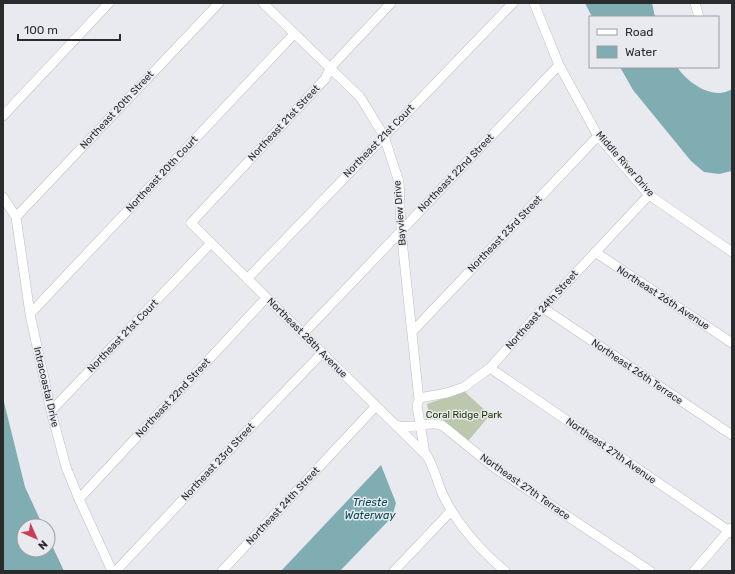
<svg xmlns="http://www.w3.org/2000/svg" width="735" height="574" font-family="Rubik,sans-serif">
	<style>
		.green { fill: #bbc8ae }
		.water { fill: #7fadb1 }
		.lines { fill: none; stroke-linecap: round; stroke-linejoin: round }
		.minor-casing { stroke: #bcbec3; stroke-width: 10 }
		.minor { stroke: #fff; stroke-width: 9 }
		.labels { text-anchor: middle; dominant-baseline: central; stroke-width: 3; stroke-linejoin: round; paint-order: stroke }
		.street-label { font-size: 10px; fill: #2a2b2d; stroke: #e9eaf0 }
		.park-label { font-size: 10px; fill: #213601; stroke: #e9eaf0 }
		.water-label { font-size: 11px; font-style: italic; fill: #014b51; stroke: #e9eaf0 }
	</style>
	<rect width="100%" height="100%" fill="#e9eaf0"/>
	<!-- green -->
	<path class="green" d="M464,391L490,415L468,441L441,418L430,420L427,404Z"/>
	<!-- water -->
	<path class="water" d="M585,3H652L655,17H592Z
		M620,67H677C688,83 713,101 732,89V171L719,174L704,172L691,161L633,90Z
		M3,398L25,487L43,526H24V550H48V537L64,571H3Z
		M381,465L396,503L392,517L340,571H281Z"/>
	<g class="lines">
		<defs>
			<path id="minor" d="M263,3L360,97L384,136L399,182L401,230L419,400L417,406L425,453C432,461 438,484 443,495C458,526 479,549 505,571
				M391,3L330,68L325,79L191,223L376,406L424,453
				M534,3L559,65L598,136L649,195L732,252
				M695,3L699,17
				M3,116L109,3
				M3,197L16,217L30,314L51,411L66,467L79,499L112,571
				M16,217L219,3
				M595,252L732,343
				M247,279L513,3
				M543,308L732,435
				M30,314L294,34
				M412,332L598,136
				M303,334L559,65
				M490,368L732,533
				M419,398L447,393L464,387L490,368L543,308L649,195
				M51,411L211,243
				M396,425C411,431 431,419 443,426L495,468L650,571
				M79,499L266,298
				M116,571L247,431L322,353
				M222,571L376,406
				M394,571L451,511
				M694,571L731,528"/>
		</defs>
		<!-- minor casing -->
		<use href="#minor" class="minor-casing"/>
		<!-- minor -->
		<use href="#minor" class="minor"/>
	</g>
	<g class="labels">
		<!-- street labels -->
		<g class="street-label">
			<text transform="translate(117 110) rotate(-47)">Northeast 20th Street</text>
			<text transform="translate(284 123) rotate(-47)">Northeast 21st Street</text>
			<text transform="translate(379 141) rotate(-46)">Northeast 21st Court</text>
			<text transform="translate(625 164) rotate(49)">Middle River Drive</text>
			<text transform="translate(456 173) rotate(-46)">Northeast 22nd Street</text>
			<text transform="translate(162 174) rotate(-47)">Northeast 20th Court</text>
			<text transform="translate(400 213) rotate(-95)">Bayview Drive</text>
			<text transform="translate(505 234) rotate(-46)">Northeast 23rd Street</text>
			<text transform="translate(663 298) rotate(33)">Northeast 26th Avenue</text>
			<text transform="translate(542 310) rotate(-48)">Northeast 24th Street</text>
			<text transform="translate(123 336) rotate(-46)">Northeast 21st Court</text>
			<text transform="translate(307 338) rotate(45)">Northeast 28th Avenue</text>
			<text transform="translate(637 372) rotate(34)">Northeast 26th Terrace</text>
			<text transform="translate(46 387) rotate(77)">Intracoastal Drive</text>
			<text transform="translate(173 398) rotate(-47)">Northeast 22nd Street</text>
			<text transform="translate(611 451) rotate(35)">Northeast 27th Avenue</text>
			<text transform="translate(218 462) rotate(-47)">Northeast 23rd Street</text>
			<text transform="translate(525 487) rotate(35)">Northeast 27th Terrace</text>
			<text transform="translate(283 506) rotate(-47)">Northeast 24th Street</text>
		</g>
		<!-- park labels -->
		<g class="park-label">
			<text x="464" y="415">Coral Ridge Park</text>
		</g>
		<!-- water labels -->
		<g class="water-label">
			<text x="370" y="502">Trieste<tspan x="370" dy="13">Waterway</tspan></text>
		</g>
	</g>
	<!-- border -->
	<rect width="735" height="574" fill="none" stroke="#2a2b2d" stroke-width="8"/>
	<!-- legend -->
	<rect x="589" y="16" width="130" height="52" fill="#e9eaf0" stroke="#9d9ea2"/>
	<rect x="597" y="29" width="20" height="6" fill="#ffffff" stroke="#9d9ea2"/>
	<text x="625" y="36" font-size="12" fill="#2a2b2d">Road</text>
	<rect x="597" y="46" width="20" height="12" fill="#7fadb1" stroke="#9d9ea2"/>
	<text x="625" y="56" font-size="12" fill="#2a2b2d">Water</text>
	<!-- north arrow -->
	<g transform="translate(36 538) rotate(135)"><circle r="19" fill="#e9eaf0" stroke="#9d9ea2"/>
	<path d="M0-3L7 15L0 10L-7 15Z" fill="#cd3c52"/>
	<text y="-6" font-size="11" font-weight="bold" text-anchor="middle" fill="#2a2b2d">N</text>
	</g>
	<!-- scale -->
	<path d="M18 34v6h102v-6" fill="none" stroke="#2a2b2d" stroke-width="2"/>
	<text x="24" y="34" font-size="12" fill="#2a2b2d" stroke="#e9eaf0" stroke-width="3" paint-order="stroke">100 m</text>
</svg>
